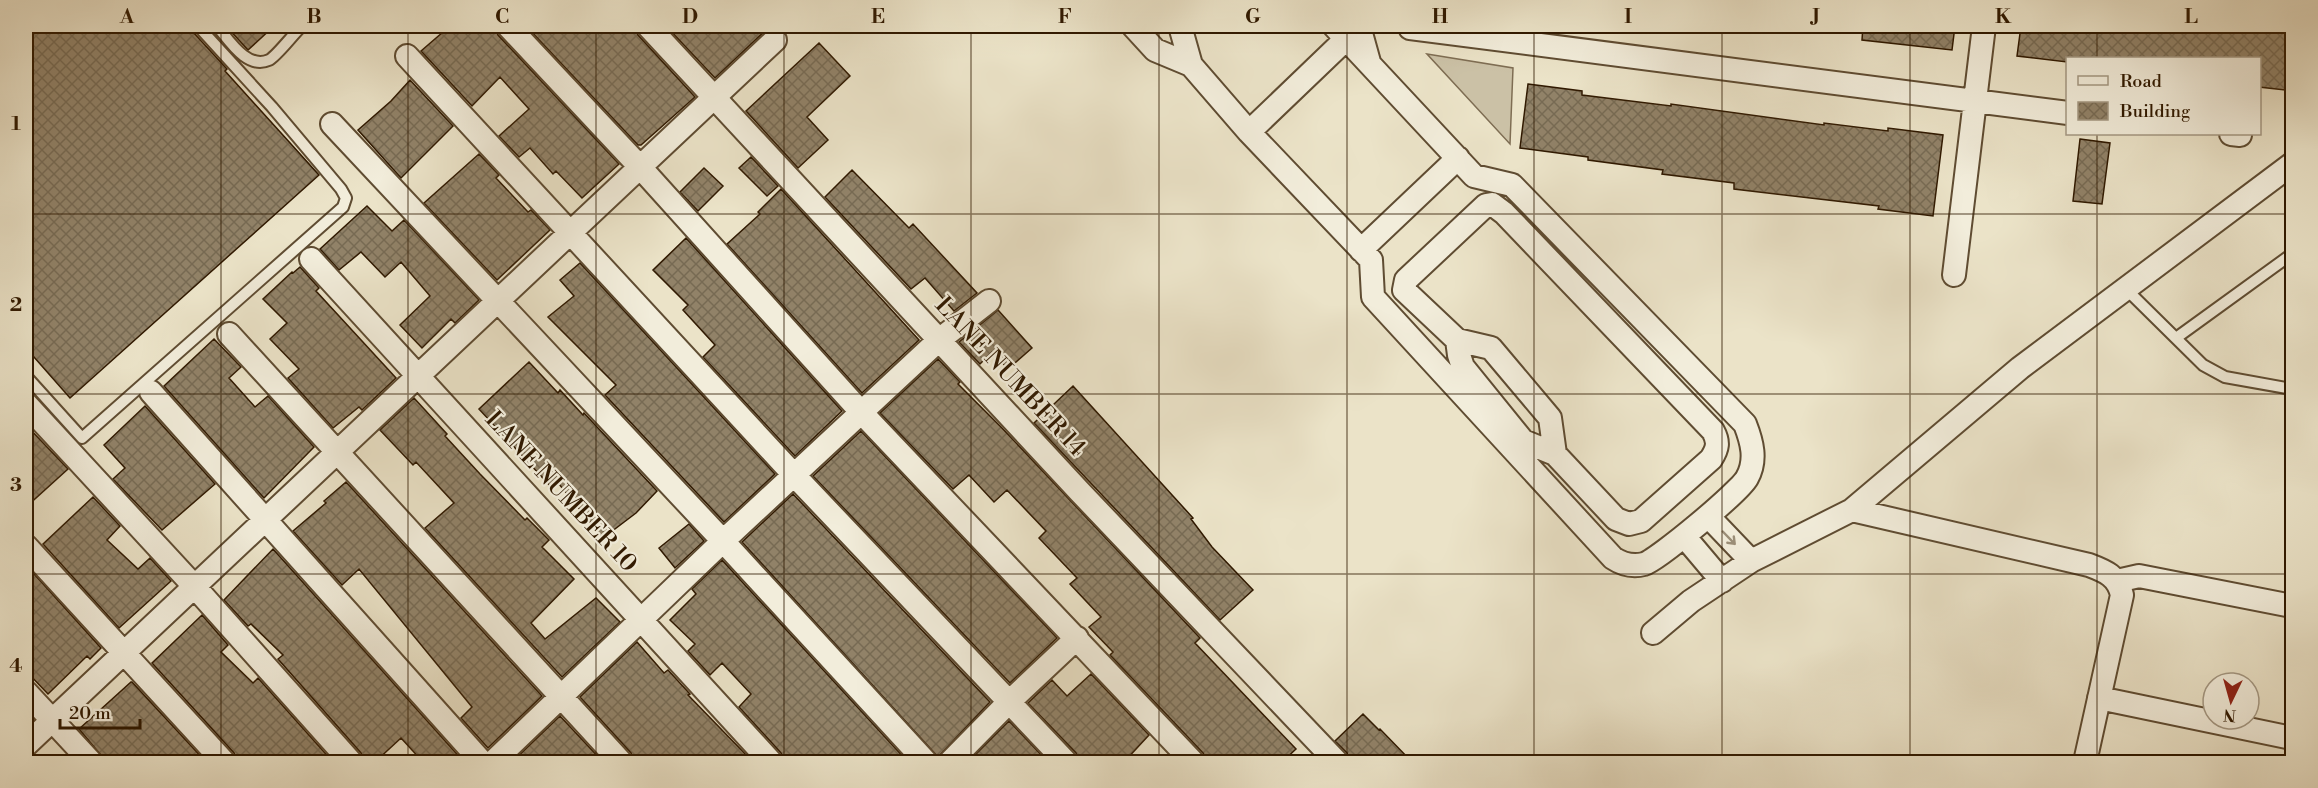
<svg xmlns="http://www.w3.org/2000/svg" width="2318" height="788" font-family="'Libre Bodoni',serif">
	<style>
		.garden { fill: #cbc1a6; stroke: #7e6d53; stroke-width: 1.5 }
		.building { fill: url(#building-cross-hatch); stroke: #301900; stroke-width: 1.5 }
		.lines { fill: none; stroke-linecap: round; stroke-linejoin: round }
		.lane-casing { stroke: #5f4c32; stroke-width: 14 }
		.street-casing { stroke: #5f4c32; stroke-width: 26 }
		.lane { stroke: #f2eddb; stroke-width: 10 }
		.street { stroke: #f2eddb; stroke-width: 22 }
		.oneway { stroke: #9b8e78 }
		.grid { fill: none; stroke: #301900; stroke-width: 1.5; stroke-opacity: 0.55 }
		.labels { text-anchor: middle; dominant-baseline: central; stroke-width: 4.5; stroke-linejoin: round; paint-order: stroke }
		.street-label { font-size: 24px; fill: #301900; stroke: #f2eddb }
		.neatline { fill: none; stroke: #301900; stroke-width: 2 }
		.grid-label { font-size: 20px; text-anchor: middle; font-weight: bold; fill: #301900 }
	</style>
	<defs>
		<pattern id="building-cross-hatch" width="8" height="8" patternUnits="userSpaceOnUse" patternTransform="scale(1.5)"><rect width="8" height="8" fill="#918268"/><path d="M0 0l8 8M0 8l8-8" fill="none" stroke="#776a53"/></pattern>
	</defs>
	<rect width="100%" height="100%" fill="#ebe3c8"/>
	<filter id="stains"><feTurbulence type="fractalNoise" baseFrequency=".00333" numOctaves="4"/><feColorMatrix values="0 0 0 0 .2 0 0 0 0 .09 0 0 0 0 .02 0 0 0 .5 -.17"/></filter>
	<radialGradient id="worn" r=".72"><stop offset=".6" stop-color="#630" stop-opacity="0"/><stop offset="1" stop-color="#630" stop-opacity=".3"/></radialGradient>
	<!-- garden -->
	<path class="garden" d="M1427,54L1513,68L1510,144Z"/>
	<!-- building -->
	<path class="building" d="M26,26H191L192,31L227,69L225,71L319,175L70,398L26,348Z
		M226,26H274L248,50Z
		M450,26H495L498,35L619,164L582,198L556,171L553,174L530,148L519,157L499,136L529,109L500,77L472,106L421,51Z
		M526,26H635L638,35L695,97L641,145H638Z
		M666,26H776L766,30L715,78Z
		M1863,26H1955L1952,50L1862,40Z
		M2021,26H2292L2285,90L2259,87V58H2067V62L2017,56Z
		M819,43L850,76L807,117L828,140L798,168L746,111Z
		M410,80L453,126L401,178L358,130L391,101Z
		M1528,84L1582,91V95L1671,106V104L1824,125V123L1888,131V128L1943,135L1933,216L1878,209L1879,206L1734,189V183L1662,174L1663,170L1588,160V157L1520,148Z
		M2080,139L2110,143L2102,204L2073,201Z
		M479,154L499,175L496,178L528,212L531,210L550,230L497,280L424,203Z
		M751,157L778,186L767,196L739,168Z
		M704,168L723,186L698,211L680,192Z
		M852,170L909,228L913,224L977,293L954,311L925,278L911,289L825,197Z
		M781,189L919,340L862,393L727,244L760,214L758,212Z
		M367,206L392,231L404,220L479,300L455,323L451,319L422,348L400,325L430,296L401,262L385,277L361,252L339,270L320,249Z
		M686,238L842,411L795,456L703,357L715,345L683,310L688,305L653,270Z
		M580,263L775,474L724,522L605,395L616,385L548,317L574,296L560,280Z
		M300,267L319,288L316,291L396,378L362,410L359,407L333,428L288,378L299,369L270,339L287,323L263,299L292,272L293,273Z
		M998,310L1032,348L1008,369L992,352L980,364L959,342Z
		M214,339L241,367L229,378L255,407L268,396L314,447L264,498L164,386Z
		M938,359L960,382L958,384L1001,427L1200,638L1195,643L1296,749L1282,762H1208L1203,753L1110,655L1113,652L1089,627L1101,617L1070,584L1077,578L1039,538L1046,531L1007,490L994,502L969,475L953,489L880,413Z
		M529,362L558,393L560,390L583,415L584,413L657,491L636,513L603,538L559,484L553,489L479,409Z
		M1073,386L1193,518L1191,519L1212,547L1253,590L1220,620L1034,423Z
		M414,398L447,434L445,436L480,474L525,520L527,518L549,540L542,547L574,579L531,623L545,639L596,598L620,622L562,677L425,528L454,503L416,462L413,465L380,430Z
		M145,406L215,484L162,530L113,479L125,468L104,445Z
		M26,425L68,469L26,507Z
		M861,431L1057,638L1010,683L813,476Z
		M346,482L542,696L488,748L461,718L472,707L359,569L342,585L293,531L326,503L324,501Z
		M793,494L990,702L938,757L742,542Z
		M93,497L120,526L107,540L138,569L150,558L171,581L119,628L43,544Z
		M689,524L704,541L675,568L659,548Z
		M273,549L464,762H423L401,738L375,762H364L361,753L278,659L283,655L251,624L248,626L224,600Z
		M722,560L908,762H784L781,753L739,707L751,694L722,663L710,675L688,651L695,644L670,620L696,594L692,589Z
		M26,565L101,648L90,659L87,656L48,694L26,671Z
		M202,615L228,645L221,652L253,683L258,678L333,762H237L234,753L152,663Z
		M637,642L664,673L668,670L690,694L688,695L753,762H634L631,753L580,697Z
		M1091,674L1149,735L1124,762H1079L1076,753L1028,703L1052,680L1067,696Z
		M131,682H132L206,762H107L104,759L79,729Z
		M1363,714L1379,730L1380,729L1412,762H1350L1347,753L1335,741Z
		M560,716L603,762H512Z
		M1009,721L1048,762H968Z"/>
	<g class="lines">
		<defs>
			<path id="lane" d="M217,26C229,40 247,70 269,60C276,57 295,32 302,26
				M2126,289L2203,365L2225,377L2292,389
				M2176,338L2292,254
				M26,376L82,438L343,207L346,198L341,189L272,107L198,26"/>
			<path id="street" d="M508,26L640,167L861,412L1193,762
				M648,26L1080,492L1337,762
				M1133,26L1155,50L1191,65L1249,132L1371,260L1373,297L1613,558C1622,564 1632,567 1644,564C1659,559 1740,491 1747,478C1757,460 1752,442 1745,424L1512,185L1474,176L1334,26
				M1180,26L1191,65
				M1359,26L1369,62
				M1410,28L2068,113
				M407,56L794,475L1066,762
				M332,124L723,541L926,762
				M1249,132L1346,39
				M2231,134L2240,135
				M1492,204L1504,213L1713,431C1719,442 1718,448 1711,459L1641,521L1629,524L1616,519L1555,454L1523,441L1463,367L1459,355L1457,340L1404,290L1406,280L1486,205Z
				M1361,250L1458,158
				M311,259L771,762
				M1954,275L1984,26
				M229,334L621,762
				M1457,340L1491,348L1550,418L1555,454
				M151,392L482,762
				M26,404L194,586L351,762
				M1852,510L2089,565C2105,571 2118,576 2122,595L2085,762
				M1708,516L1751,561
				M1684,536L1722,581
				M26,546L224,762
				M2117,581L2139,576L2292,606
				M1653,633L1691,601L1751,561L1852,510L2020,368L2292,164
				M26,692L91,762
				M2099,698L2292,738
				M26,745L775,40
				M493,762L723,541L939,340L989,301
				M950,762L1008,703L1077,638"/>
		</defs>
		<!-- lane casing -->
		<use href="#lane" class="lane-casing"/>
		<!-- street casing -->
		<use href="#street" class="street-casing"/>
		<!-- lane -->
		<use href="#lane" class="lane"/>
		<!-- street -->
		<use href="#street" class="street"/>
	</g>
	<!-- one-way arrows -->
	<defs><path id="oneway-shaft" d="M-6 0H5M1.5-3L5.5 0L1.5 3" fill="none" stroke-width="1.6" stroke-linecap="round" stroke-linejoin="round" transform="scale(1.5)"/></defs>
	<use class="oneway" href="#oneway-shaft" transform="translate(1729 538) rotate(46)"/>
	<!-- grid -->
	<path class="grid" d="M221,26V762M408,26V762M596,26V762M784,26V762M971,26V762M1159,26V762M1347,26V762M1534,26V762M1722,26V762M1910,26V762M2097,26V58M2097,134V762M26,214H2292M26,394H2292M26,574H2292"/>
	<g class="labels">
		<!-- street labels -->
		<g class="street-label">
			<text transform="translate(1010 377) rotate(47)">LANE NUMBER 14</text>
			<text transform="translate(561 492) rotate(47)">LANE NUMBER 10</text>
		</g>
	</g>
	<!-- margin -->
	<rect width="2318" height="788" fill="none" stroke="#ebe3c8" stroke-width="66"/>
	<!-- legend -->
	<rect x="2066" y="57" width="195" height="78" fill="#f2eddb" stroke="#a49883" stroke-width="1.5"/>
	<rect x="2078" y="76" width="30" height="9" fill="#f2eddb" stroke="#a49883" stroke-width="1.5"/>
	<text x="2120" y="87" font-size="18" fill="#301900">Road</text>
	<rect x="2078" y="102" width="30" height="18" fill="url(#building-cross-hatch)" stroke="#a49883" stroke-width="1.5"/>
	<text x="2120" y="117" font-size="18" fill="#301900">Building</text>
	<!-- north arrow -->
	<g transform="translate(2231 701) rotate(185)"><circle r="28" fill="#f2eddb" stroke="#a49883" stroke-width="1.5"/>
	<path d="M0-4.5L10 22L0 15L-10 22Z" fill="#8f2418"/>
	<text y="-9" font-size="16" font-weight="bold" text-anchor="middle" fill="#301900">N</text>
	</g>
	<!-- scale -->
	<path d="M60 719v9h80v-9" fill="none" stroke="#301900" stroke-width="3"/>
	<text x="69" y="719" font-size="18" fill="#301900" stroke="#f2eddb" stroke-width="4.5" paint-order="stroke">20 m</text>
	<rect x="33" y="33" width="2252" height="722" class="neatline"/>
	<g class="grid-label">
		<text x="127" y="23">A</text>
		<text x="314" y="23">B</text>
		<text x="502" y="23">C</text>
		<text x="690" y="23">D</text>
		<text x="878" y="23">E</text>
		<text x="1065" y="23">F</text>
		<text x="1253" y="23">G</text>
		<text x="1440" y="23">H</text>
		<text x="1628" y="23">I</text>
		<text x="1816" y="23">J</text>
		<text x="2003" y="23">K</text>
		<text x="2191" y="23">L</text>
		<text x="16" y="130">1</text>
		<text x="16" y="311">2</text>
		<text x="16" y="491">3</text>
		<text x="16" y="672">4</text>
	</g>
	<rect width="100%" height="100%" filter="url(#stains)"/>
	<rect width="100%" height="100%" fill="url(#worn)"/>
</svg>
